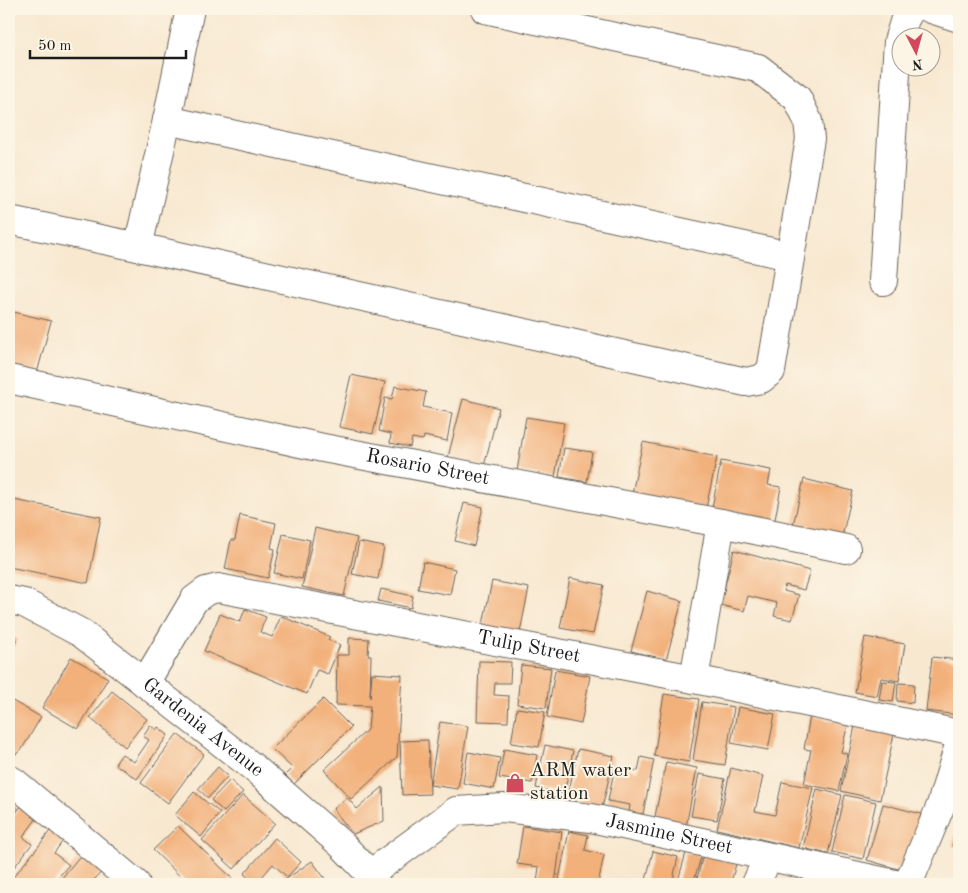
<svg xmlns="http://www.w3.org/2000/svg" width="968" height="893" font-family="'Old Standard TT',serif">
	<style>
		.building { fill: #f2b07a }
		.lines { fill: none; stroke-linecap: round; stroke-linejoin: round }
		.minor-casing { stroke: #69635b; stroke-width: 30 }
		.minor { stroke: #fff; stroke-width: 28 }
		.labels { text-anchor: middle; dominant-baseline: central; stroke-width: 4; stroke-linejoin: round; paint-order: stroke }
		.street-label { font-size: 20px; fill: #1c1c1c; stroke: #fcf5e5 }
		.poi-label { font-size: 20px; fill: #1c1c1c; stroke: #fcf5e5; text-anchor: start }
	</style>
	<rect width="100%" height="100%" fill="#fcf5e5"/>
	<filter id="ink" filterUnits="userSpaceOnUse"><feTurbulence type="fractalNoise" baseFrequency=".02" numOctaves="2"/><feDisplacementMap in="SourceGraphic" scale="10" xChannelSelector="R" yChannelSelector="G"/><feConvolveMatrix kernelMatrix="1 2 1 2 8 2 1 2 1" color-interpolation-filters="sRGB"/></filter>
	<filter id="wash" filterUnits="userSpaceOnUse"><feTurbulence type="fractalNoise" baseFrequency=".0096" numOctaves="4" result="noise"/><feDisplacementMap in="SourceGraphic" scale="20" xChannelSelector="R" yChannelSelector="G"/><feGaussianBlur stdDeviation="1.12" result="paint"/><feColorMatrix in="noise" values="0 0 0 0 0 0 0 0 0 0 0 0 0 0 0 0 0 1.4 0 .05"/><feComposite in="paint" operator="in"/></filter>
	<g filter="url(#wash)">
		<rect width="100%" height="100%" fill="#f8e8d0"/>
		<g id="blocks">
			<!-- building -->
			<path class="building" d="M14,312L51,321L36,377L9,370V332Z
				M351,375L385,382L373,434L339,427Z
				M395,386L426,392L423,407L452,413L447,441L424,436L423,440L412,438L410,447L390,443L391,434L379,431L385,398L392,399Z
				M463,399L499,408L484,466L448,457Z
				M526,417L564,423L555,477L517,471Z
				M643,442L717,457L705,513L631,498Z
				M564,448L592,452L587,482L559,477Z
				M721,461L771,470L768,485L781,487L774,525L711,513Z
				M804,479L853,491L841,541L792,529Z
				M9,499L101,517L88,583L9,567Z
				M464,503L483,507L474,546L455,541Z
				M240,515L276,523L271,548L275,549L268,578L225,569L231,540H235Z
				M315,528L357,538L344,596L302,587Z
				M283,534L310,540L302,579L274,573Z
				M359,542L384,547L378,579L352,574Z
				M734,550L810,571L804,590L785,585L784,591L799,595L792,620L774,616L777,603L748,596L744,611L720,605Z
				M423,562L455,569L450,595L418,589Z
				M570,578L604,585L593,634L560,628Z
				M492,581L529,588L519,637L482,629Z
				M381,589L413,596L411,608L378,601Z
				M647,591L682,601L666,660L631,651Z
				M245,609L266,617L260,632L272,637L281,616L330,637L328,640L340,645L328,674L317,670L307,694L204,651L220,614L240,622Z
				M9,636L17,639L9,657Z
				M865,637L905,644L899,681L881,678L877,696L855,692Z
				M349,638L369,639L368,655H371L370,698L372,673L402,675L397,757L351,799L324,770L368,729L370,706L336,705L337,655H349Z
				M71,657L108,678L78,729L42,708Z
				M932,657L959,660V715L926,711Z
				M479,661L511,662L510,683H495L494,695L509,696L508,722L477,721Z
				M521,665L551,668L546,708L517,704Z
				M555,670L590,676L581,724L547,717Z
				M882,681L896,682L893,702L879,700Z
				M898,683L914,684L913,703L897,701Z
				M112,691L147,719L125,747L90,718Z
				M664,694L699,699L689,762L654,756Z
				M9,699L41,717L22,749L9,760Z
				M323,699L351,727L294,784L285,775L292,768L272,749Z
				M702,702L734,707L725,765L693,760Z
				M738,707L775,714L768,750L731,743Z
				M517,708L545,712L539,747L511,743Z
				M810,716L848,724L841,752L847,754L839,791L804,784L811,750L804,749Z
				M440,722L468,726L458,789L430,785Z
				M150,725L156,730L158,727L168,735L137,779L115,764L122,754L134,762L149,740L143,736Z
				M855,726L894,734L880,800L841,791Z
				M177,734L204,754L168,803L141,783Z
				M428,740L430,794L402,795L400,741Z
				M545,745L573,751L564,794L536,788Z
				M504,749L537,755L532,783L499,778Z
				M578,749L614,756L602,808L567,800Z
				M468,752L500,758L494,789L463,783Z
				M641,757L654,760L643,814L629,812L630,805L608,801L615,766L638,771Z
				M666,762L697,768L686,827L654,821Z
				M218,767L228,776L208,798L198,789Z
				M731,768L763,776L755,811L775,815L782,782L813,788L799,848L717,829Z
				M699,774L725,779L717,820L691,816Z
				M230,780L243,792L224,812L211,800Z
				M383,787L384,821L353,834L333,809L347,797L357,809Z
				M817,789L842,795L828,854L803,848Z
				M194,792L220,813L201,837L175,815Z
				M243,795L275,823L234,869L202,840Z
				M845,795L876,802L863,859L832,852Z
				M9,802L17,808L9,819Z
				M883,804L921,814L905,871L867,860Z
				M21,806L37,818L23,837L32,844L12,870L9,867V822Z
				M959,825V848L952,846Z
				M178,826L232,878L226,884H188L153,850Z
				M523,826L562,832L555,884L537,882L539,867L517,864Z
				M52,828L65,838L54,853L69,865L52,884H15L10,881L38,847Z
				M569,831L588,835L585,850L604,855L598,884H558Z
				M275,838L301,862L287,877L273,864L256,884L244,874Z
				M653,851L678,857L672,884H645Z
				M83,852L104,869L94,880L99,884H57Z
				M686,853L701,857L693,884H677Z
				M703,855L736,864L731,882L739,884H699L700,880L697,879Z
				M312,861L329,884H279Z"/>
		</g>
	</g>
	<g filter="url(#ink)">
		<use href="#blocks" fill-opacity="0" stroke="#69635b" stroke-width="1"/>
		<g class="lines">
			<defs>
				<g id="minor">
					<path d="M931,9L959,18"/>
					<path d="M167,120L790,256"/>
					<path d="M9,220L138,247L167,120L190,9"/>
					<path d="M138,247L746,382L761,379L771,371L810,139L808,121L797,98L758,68L485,9"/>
					<path d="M883,281L898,41L905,19L911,9"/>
					<path id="s1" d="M9,379L323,448L721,523L846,549"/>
					<path id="s2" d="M9,600L24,603L81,633L254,768L342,845L370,874L373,884"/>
					<path d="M694,679L721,523"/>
					<path id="s3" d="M145,683L194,600L206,591L218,588L694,679L959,734"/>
					<path d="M9,779L14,782L136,884"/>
					<path id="s4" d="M370,874L456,811L504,808L591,818L895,884"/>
					<path d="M756,884L768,857"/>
					<path d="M908,884L941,805L959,745"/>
				</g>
			</defs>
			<!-- minor casing -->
			<use href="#minor" class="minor-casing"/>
			<!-- minor -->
			<use href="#minor" class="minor"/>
		</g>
	</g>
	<!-- icons -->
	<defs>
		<symbol id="shop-bare" viewBox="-9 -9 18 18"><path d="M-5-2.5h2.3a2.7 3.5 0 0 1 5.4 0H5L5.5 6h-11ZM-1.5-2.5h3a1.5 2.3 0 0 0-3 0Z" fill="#d1495b" stroke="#fcf5e5" stroke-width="2.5" paint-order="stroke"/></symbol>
	</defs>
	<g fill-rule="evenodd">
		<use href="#shop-bare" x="501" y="769" width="28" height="28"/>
	</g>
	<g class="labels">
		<!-- street labels -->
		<g class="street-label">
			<text stroke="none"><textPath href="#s1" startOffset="428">Rosario Street</textPath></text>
			<text stroke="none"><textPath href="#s3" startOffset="440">Tulip Street</textPath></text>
			<text stroke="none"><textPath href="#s2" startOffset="234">Gardenia Avenue</textPath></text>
			<text stroke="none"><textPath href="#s4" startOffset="322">Jasmine Street</textPath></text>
		</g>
		<!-- poi labels -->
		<g class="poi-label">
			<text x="530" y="771">ARM water<tspan x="530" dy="23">station</tspan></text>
		</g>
	</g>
	<!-- margin -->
	<rect width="968" height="893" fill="none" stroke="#fcf5e5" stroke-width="30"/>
	<!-- north arrow -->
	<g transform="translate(916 52) rotate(174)"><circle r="24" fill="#fcf5e5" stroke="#a29e95"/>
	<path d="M0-4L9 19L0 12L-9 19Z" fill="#d1495b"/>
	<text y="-8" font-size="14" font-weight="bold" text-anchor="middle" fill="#1c1c1c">N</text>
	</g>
	<!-- scale -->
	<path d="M30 50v8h156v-8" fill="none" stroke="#1c1c1c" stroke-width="2.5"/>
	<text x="38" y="50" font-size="15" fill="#1c1c1c" stroke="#fcf5e5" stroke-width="4" paint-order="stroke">50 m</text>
</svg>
